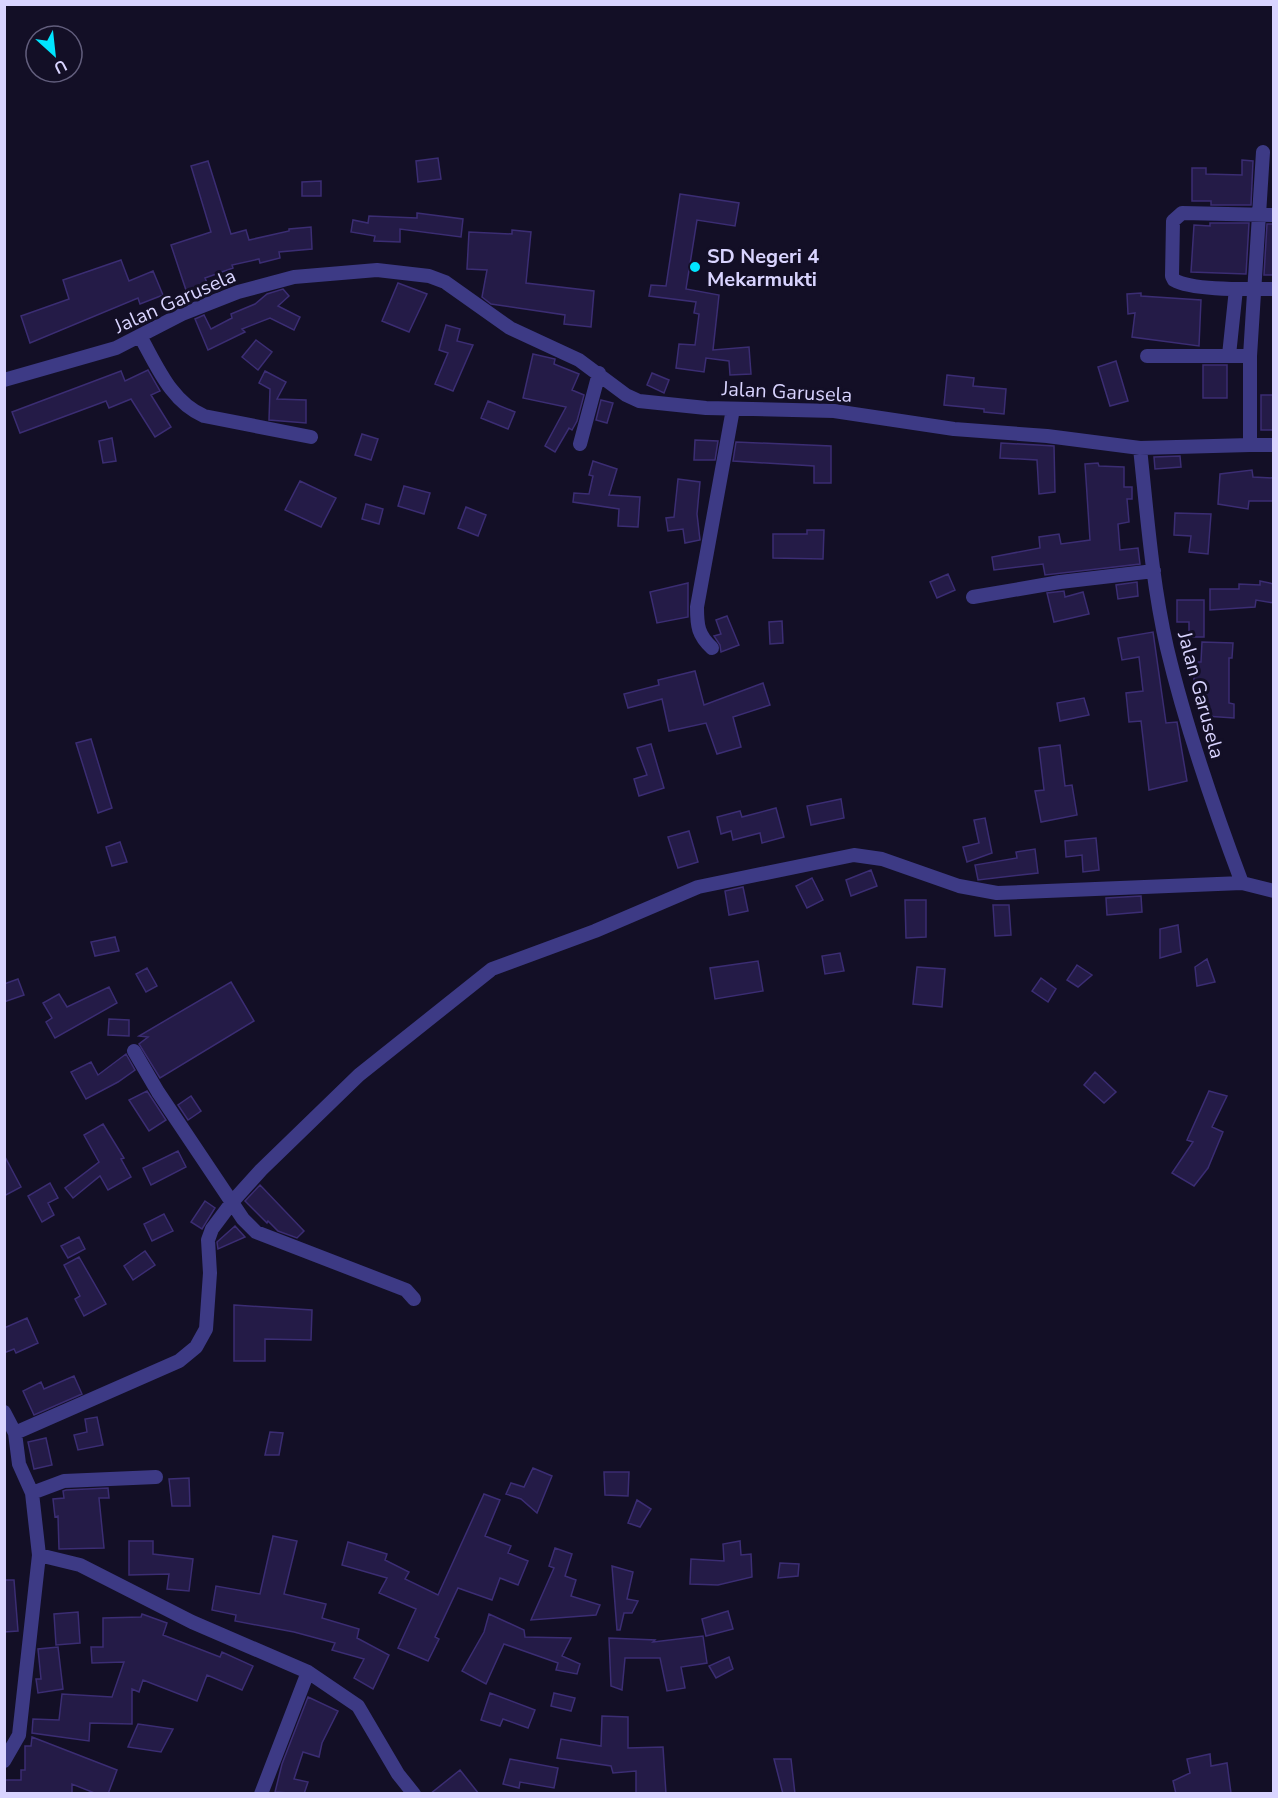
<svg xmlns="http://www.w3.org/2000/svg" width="1278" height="1798" font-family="'Nunito Sans',sans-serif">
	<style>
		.building { fill: #241b47; stroke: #3b2d73; stroke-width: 1.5 }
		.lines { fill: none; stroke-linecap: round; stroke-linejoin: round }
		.minor { stroke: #3d3a85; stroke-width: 14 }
		.poi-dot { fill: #00e5ff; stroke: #130f26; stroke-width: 2 }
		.labels { text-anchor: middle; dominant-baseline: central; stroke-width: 6; stroke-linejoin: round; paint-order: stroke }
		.poi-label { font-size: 20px; font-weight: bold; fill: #d9d4ff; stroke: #130f26; text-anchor: start }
		.street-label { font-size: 20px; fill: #d9d4ff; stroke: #130f26 }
	</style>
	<rect width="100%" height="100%" fill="#130f26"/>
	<!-- building -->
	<path class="building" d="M438,158L441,179L418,182L416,161Z
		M1242,160L1253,161L1251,205H1211V201H1192V168H1206V174L1242,175Z
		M208,161L231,234L246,230L249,240L289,231V229L311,227L312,249L279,252L280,258L260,263L259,259L232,265L233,268L205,278L208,285L186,290L171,245L211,232L191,166Z
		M321,181V196H302V182Z
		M680,194L739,203L735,226L697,220L686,289L719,295L713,350L749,347L751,374L730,375L729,361L706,358L704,372L676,368L679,344L695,345L699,314L694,313L696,302L649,296L651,285L666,286Z
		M417,213L463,219L461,237L400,229V242L374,241L375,236L351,232L353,220L368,223L369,216L417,218Z
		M1210,223H1249L1246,274L1191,272L1194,225L1210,226Z
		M1267,224H1274V275H1264Z
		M512,230L531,232L526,283L594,291L591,327L564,324L565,315L491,304L482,297L487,270L467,269L469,232L512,234Z
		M121,260L129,281L153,271L163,295L140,304L138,298L30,343L21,316L69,299L63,280Z
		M398,283L427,294L409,332L382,321Z
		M283,289L289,296L278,306L300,317L294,330L270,318L242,329L245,332L208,350L195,319L204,315L211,329L232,318L231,314L255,304L267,294Z
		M1141,293V296L1201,300L1199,346L1132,337L1135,313L1128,314L1127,294Z
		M446,325L460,329L457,341L473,345L453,391L435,384L448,353L439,350Z
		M256,340L272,352L258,370L242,357Z
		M533,354L555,359L554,364L579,374L572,390L584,395L577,421L572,430L569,428L555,452L545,446L566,407L523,398Z
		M1116,361L1128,401L1110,406L1098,367Z
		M1203,365H1227V398H1203Z
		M148,370L160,391L151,395L171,427L155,437L131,399L109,408L106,401L20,433L12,412L121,371L125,381Z
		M265,371L286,382L277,399L306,400V423L269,420L270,389L259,383Z
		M652,373L669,380L664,393L647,385Z
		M947,375L974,378L973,386L1006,389L1004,414L984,412V409L944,405Z
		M1261,395H1274V430H1261Z
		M601,400L613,403L607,423L596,420Z
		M488,401L515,412L508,429L481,418Z
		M362,434L378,439L371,460L355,455Z
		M112,438L116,461L103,463L99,441Z
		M695,440L718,441L715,460H694Z
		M736,442L831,446V483H814V466L733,461Z
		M1001,443L1054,446L1055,492L1039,494L1037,460L1000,458Z
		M1180,456L1181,467L1155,469L1154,457Z
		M593,461L617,469L609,495L640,497L638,527L618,526L619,509L573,502L574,493L589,494L593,476L589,475Z
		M1098,463L1099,466L1124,467V487H1132V499H1127L1129,522L1118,524L1120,550L1138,548L1140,564L1045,575L1043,564L994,570L992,557L1040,548L1039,537L1059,534L1061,544L1090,540L1085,464Z
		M1252,470L1253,477L1274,478V501H1249L1248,509L1218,504L1220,474Z
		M678,479L700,482L697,514L700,540L685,543L683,529L668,531L666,518L674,517Z
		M300,481L336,498L321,527L285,510Z
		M404,486L430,493L424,514L398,506Z
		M366,504L383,509L379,524L362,519Z
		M466,507L486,515L478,536L458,528Z
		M1175,513L1211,514L1208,554L1189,552L1191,536L1174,535Z
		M807,530H824L823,559L773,558V534H807Z
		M948,574L955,590L937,598L930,582Z
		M1260,581L1274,584V603L1256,600L1255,607L1210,610V589H1239V584L1260,585Z
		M1137,582L1138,596L1118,599L1116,585Z
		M688,583V617L657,623L650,592Z
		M1064,591L1065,597L1083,592L1089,614L1054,622L1047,593Z
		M1177,600H1204V637H1189V622H1177Z
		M727,616L739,645L721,652L720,645L714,636L721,634L716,620Z
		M782,621L783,643L770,644L769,622Z
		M1153,632L1166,723L1177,722L1187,781L1149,790L1141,721L1129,722L1126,693L1143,691L1139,657L1122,660L1118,638Z
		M1202,642L1233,643L1232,658H1229V703L1234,704V718L1205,716L1206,690H1194V662H1201Z
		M695,671L704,705L763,683L770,705L733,717L741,747L717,754L706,723L669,731L662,699L628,708L624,694L659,685L658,680Z
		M1084,698L1089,715L1060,721L1057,703Z
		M91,739L112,808L98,813L76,743Z
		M651,744L664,788L639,796L634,779L647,775L637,748Z
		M1060,745L1065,786L1072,785L1077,815L1041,822L1035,791L1044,790L1039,748Z
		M841,799L844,818L811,825L807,806Z
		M776,808L784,837L762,843L760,833L733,840L731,831L721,834L717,817L740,811L742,817Z
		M985,818L992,853L967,862L963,847L979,843L974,820Z
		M689,831L698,862L678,868L668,837Z
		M1096,838L1099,870L1083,872L1082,855L1066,857L1065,841Z
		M120,842L127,862L112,866L106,847Z
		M1035,849L1038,873L978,880L975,865L1017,858L1016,852Z
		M871,870L877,886L851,896L846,880Z
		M812,878L823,900L807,908L796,886Z
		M743,887L748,911L729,915L725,891Z
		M1141,896L1142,912L1107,915L1106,898Z
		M905,900H926V937L906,938Z
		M993,905H1009L1011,935L995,936Z
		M1178,925L1181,952L1160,958V929Z
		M115,937L119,951L95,956L91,942Z
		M840,953L844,971L825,974L822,956Z
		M1207,959L1215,982L1197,986L1195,967Z
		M758,961L763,991L715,999L710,968Z
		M1077,965L1092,975L1078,987L1067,980Z
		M917,967L945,969L942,1007L913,1004Z
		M147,968L157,986L146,992L136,974Z
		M1041,978L1056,989L1048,1002L1032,991Z
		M18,979L24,995L4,1002V984Z
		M231,982L254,1021L160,1078L139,1044L148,1037L139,1036Z
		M109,987L117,1003L55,1038L46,1022L52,1018L43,1003L59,994L67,1007Z
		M109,1019L129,1020V1036L108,1035Z
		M126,1054L135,1070L118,1082L86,1099L71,1072L91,1062L98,1075Z
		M1095,1072L1116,1092L1104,1103L1084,1085Z
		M147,1091L166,1120L149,1131L129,1100Z
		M1209,1091L1227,1096L1212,1127L1223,1132L1208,1168L1194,1186L1172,1173L1193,1142L1187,1140Z
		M191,1096L201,1111L188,1120L178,1105Z
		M103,1124L124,1158L121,1159L131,1177L108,1190L100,1176L73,1198L65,1188L99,1162L84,1135Z
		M178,1151L186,1167L151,1185L143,1168Z
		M4,1155L21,1187L4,1196Z
		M50,1183L58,1198L48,1203L54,1215L42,1222L28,1196Z
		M260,1185L304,1231L297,1238L278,1231L268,1221L267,1223L245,1201Z
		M205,1201L215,1208L202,1229L191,1222Z
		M164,1214L173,1231L152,1241L144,1224Z
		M235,1226L245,1237L218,1249L217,1242Z
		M79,1237L85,1249L68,1258L61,1246Z
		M145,1251L155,1265L133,1280L124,1266Z
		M79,1257L106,1304L84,1316L75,1299L80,1296L64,1265Z
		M234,1305L312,1310L311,1340L265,1339V1361H234Z
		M27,1318L38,1343L16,1353L14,1349L4,1353V1328Z
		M74,1376L82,1394L34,1415L23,1391L41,1382L44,1389Z
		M97,1417L103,1445L78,1450L74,1435L87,1432L85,1419Z
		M270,1432L283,1433L279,1455H265Z
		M46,1438L52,1465L34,1469L28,1442Z
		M533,1468L552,1476L537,1513L521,1499L506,1494L511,1483L524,1487Z
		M604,1472H629L628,1496L605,1495Z
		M189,1478L190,1506H172L169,1479Z
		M108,1488L109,1498H99L104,1548L59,1549L58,1516L55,1517L53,1499L64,1498L63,1491L66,1490Z
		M484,1494L500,1500L485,1536L511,1546L508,1553L528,1561L518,1585L500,1578L492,1600L458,1588L435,1637L439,1639L428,1661L398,1648L416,1609L379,1593L387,1578L342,1565L348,1542L387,1554L385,1560L409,1572L405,1579L438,1595Z
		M637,1500L651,1509L640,1527L628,1523Z
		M273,1536L297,1541L284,1594L326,1604L322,1618L359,1629L357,1638L389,1655L373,1689L354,1678L364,1659L332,1650L335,1643L294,1632L235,1621L236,1615L212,1610L216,1586L260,1594Z
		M129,1541H153V1554L193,1559L189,1591L167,1589L169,1574L129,1575Z
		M740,1541L741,1555L751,1554L752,1577L718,1585L690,1584L691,1559L724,1561L723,1544Z
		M555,1548L572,1554L565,1576L576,1580L571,1596L600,1605L596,1615L531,1620L554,1568L549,1566Z
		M780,1563L799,1564L798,1576L778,1578Z
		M612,1566L633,1572L627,1599L638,1601L632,1613H624L620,1630H617Z
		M4,1580H14L18,1631L4,1632Z
		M728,1611L733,1629L706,1636L702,1619Z
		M78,1612L80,1643L56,1645L54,1614Z
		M142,1614L167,1623L163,1635L220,1657L222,1652L253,1666L242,1690L207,1675L197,1701L143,1680L139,1692L132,1689V1724L90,1723L89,1741L32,1733L33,1719L59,1720L62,1694L112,1697L124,1662L92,1663L91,1647H103V1618L141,1617Z
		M489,1614L524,1630L525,1637L571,1638L562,1656L580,1664L577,1674L556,1670L558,1663L504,1644L486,1684L462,1671L484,1632Z
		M703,1636L707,1663L681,1667L685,1688L667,1691L660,1658H625L622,1690L611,1686L609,1638L655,1640L653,1642Z
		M58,1647L63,1689L38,1693L36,1679H41L38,1649Z
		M729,1657L733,1669L716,1678L709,1666Z
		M490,1693L535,1710L528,1728L503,1719L500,1726L481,1720Z
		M554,1693L575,1698L571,1711L551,1706Z
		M308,1697L338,1711L322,1743L319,1757L303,1752L294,1779L308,1782L304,1794L275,1792L282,1764Z
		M602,1716L628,1717V1748L663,1747L666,1794H636V1771L613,1773L611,1766L557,1758L561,1739L601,1746Z
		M138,1724L173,1729L161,1752L128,1747Z
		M32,1737L117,1770L108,1794H97L72,1784V1794L5,1793V1780H21V1770H25V1746H31Z
		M1210,1754L1211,1766L1227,1763L1231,1793L1176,1794L1173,1781L1190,1773L1187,1759Z
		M510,1759L558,1768L554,1788L520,1782L519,1788L503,1784Z
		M774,1759H791L795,1794H783Z
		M460,1770L479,1794H430Z"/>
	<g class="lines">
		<!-- minor -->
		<path class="minor" d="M1274,215L1182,213L1173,221L1172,276L1174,280C1193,291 1250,289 1274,289
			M140,336C157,366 171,402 204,416L311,437
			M1229,355L1236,289
			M1147,356H1250
			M4,380L116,348L182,314L238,292L294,277L377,270L429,276L445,282L510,328L579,360L626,395L639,401L706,408L834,411L954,429L1047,436L1140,448L1250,445V356L1263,152
			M580,444L599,373
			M1250,445H1274
			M1140,448C1147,514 1152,582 1167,648C1186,728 1213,806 1242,883L1274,891
			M973,597L1060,582L1154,571
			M712,648C698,635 697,626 697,607L733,409
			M134,1051L158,1092L243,1219L256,1232L406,1290L414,1299
			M4,1412L15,1433L19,1464L32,1493L39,1555L19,1735L4,1761
			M15,1433L179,1361L196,1347L206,1329L210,1273L208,1240L212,1229L233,1201L261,1170L359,1075L492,969L595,931L698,887L854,855L882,859L959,886L997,893L1242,883
			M32,1493L64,1481L156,1477
			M39,1555L80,1565L192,1622L308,1672L358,1706L398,1774L414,1794
			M261,1794L308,1672"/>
	</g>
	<!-- markers -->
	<circle class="poi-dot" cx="695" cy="267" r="6"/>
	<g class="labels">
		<!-- poi labels -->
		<g class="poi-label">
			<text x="707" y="256">SD Negeri 4<tspan x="707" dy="23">Mekarmukti</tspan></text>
		</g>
		<!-- street labels -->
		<g class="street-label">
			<text transform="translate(175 301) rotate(-24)">Jalan Garusela</text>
			<text transform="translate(787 392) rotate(3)">Jalan Garusela</text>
			<text transform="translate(1201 695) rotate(75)">Jalan Garusela</text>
		</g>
	</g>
	<!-- border -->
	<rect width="1278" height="1798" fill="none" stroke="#d9d4ff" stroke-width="12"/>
	<!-- north arrow -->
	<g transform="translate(54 54) rotate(153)"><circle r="28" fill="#130f26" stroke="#625e7d" stroke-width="1.5"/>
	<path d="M0-4.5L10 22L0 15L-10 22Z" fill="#00e5ff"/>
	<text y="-9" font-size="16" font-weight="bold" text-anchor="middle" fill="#d9d4ff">U</text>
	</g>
</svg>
